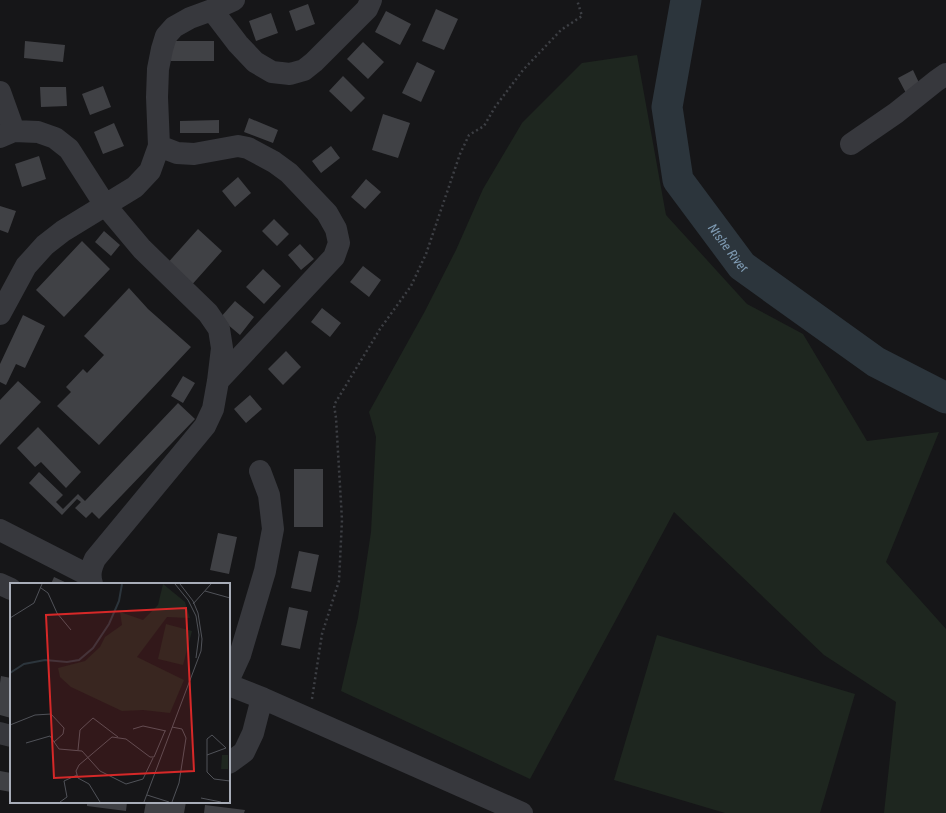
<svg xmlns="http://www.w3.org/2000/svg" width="946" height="813" font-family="'Roboto Condensed',sans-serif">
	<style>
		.green { fill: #1e261f }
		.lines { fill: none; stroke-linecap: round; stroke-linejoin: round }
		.river { stroke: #2c353c; stroke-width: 31 }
		.building { fill: #404145 }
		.path { stroke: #3d3f44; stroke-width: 2.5; stroke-dasharray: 2 3; stroke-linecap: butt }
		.minor { stroke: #37383d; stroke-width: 22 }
		.labels { text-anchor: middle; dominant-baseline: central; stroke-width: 4; stroke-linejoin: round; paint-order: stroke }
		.water-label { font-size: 13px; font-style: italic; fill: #7f9bb3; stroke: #111113 }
		.inset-river { fill: none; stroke: #2c353c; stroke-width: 2 }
		.inset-road { fill: none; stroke: #505258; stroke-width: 1 }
		.view { fill: #d62828; fill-opacity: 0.15; stroke: #d62828; stroke-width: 2 }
		.inset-edge { fill: none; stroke: #a8adb8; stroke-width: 2 }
	</style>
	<rect width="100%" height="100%" fill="#161618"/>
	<!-- green -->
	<path class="green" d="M637,55L666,215L747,304L803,334L867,441L939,432L886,562L946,629V813H884L896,702L824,655L674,512L530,779L341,691L358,618L371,532L376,437L369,412L425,311L456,250L483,189L522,123L582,63Z
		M657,635L855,694L820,813H725L614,780Z"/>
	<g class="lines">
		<!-- river -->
		<path class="river" id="s1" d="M686,0L667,107L678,180L742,266L876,362L946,398"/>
	</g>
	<!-- building -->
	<path class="building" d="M308,4L315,24L296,31L289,11Z
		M436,9L458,19L444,50L422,41Z
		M386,11L411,24L400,45L375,32Z
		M271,13L278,33L256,41L249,21Z
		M25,41L65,45L63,62L24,58Z
		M170,41H214V61H171Z
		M363,42L384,62L368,79L347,59Z
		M417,62L435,71L421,102L402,93Z
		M913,70L921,87L907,95L898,78Z
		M343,76L365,98L351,112L329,91Z
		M103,86L111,107L90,115L82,94Z
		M40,87H66L67,106L41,107Z
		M383,114L410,123L398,158L372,150Z
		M249,118L278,130L273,143L244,132Z
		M219,120V133H180V121Z
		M114,123L124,146L103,154L94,132Z
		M331,146L340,158L321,173L312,161Z
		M39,156L46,179L22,187L15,164Z
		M238,177L251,193L235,207L222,191Z
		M366,179L381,192L365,209L351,197Z
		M0,206L16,211L8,233L0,230Z
		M274,219L289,234L277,246L262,231Z
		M198,229L222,251L189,288L165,266Z
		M104,231L120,245L111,256L95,242Z
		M82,241L110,269L64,317L36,290Z
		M300,244L314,259L301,270L288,255Z
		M363,266L381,280L369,297L350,282Z
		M263,269L281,286L264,304L246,287Z
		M129,288L148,309L191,347L99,445L57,406L71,392L66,387L83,369L87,373L104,355L84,336Z
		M235,301L254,317L240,335L220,318Z
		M322,308L341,323L330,337L311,322Z
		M23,315L45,326L25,368L16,364L6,385L0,382V364Z
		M286,351L301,367L283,385L268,369Z
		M183,376L195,383L183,403L171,396Z
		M18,381L41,402L0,445V400Z
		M250,395L262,409L246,423L234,409Z
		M178,403L195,419L99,519L92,512L86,518L75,508L81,502L77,499L62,515L29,483L39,472L63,495L56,502L63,509L78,494L85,501Z
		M38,427L81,472L66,488L41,462L35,467L17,448Z
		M294,469H323V527H294Z
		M218,533L237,537L229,574L210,570Z
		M299,551L319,555L311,592L291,588Z
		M54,577L69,584H51Z
		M289,607L308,611L300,649L281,645Z
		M1,676L11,678V718L0,715V683Z
		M0,771L11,773V792L0,790Z
		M87,802H127L126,811L87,806Z
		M146,802H186L184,813H144Z
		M205,805L245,810L244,813H204Z"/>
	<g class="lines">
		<!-- path -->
		<path class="path" d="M312,699L322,634L339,581L342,520L336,418L334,405L380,329L411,286L426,254L460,154L469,135L484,126L495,107L523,70L561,30L582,16L577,0"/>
		<!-- minor -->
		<path class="minor" d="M212,10L238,44L255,62L272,72L290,74L304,70L314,62L367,9L371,0
			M0,92L14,131
			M0,137L14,131L38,132L55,138L69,149L105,205L142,249L208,313L219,329L222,348L218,381L213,409L205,426L95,559C91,568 89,574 92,584
			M851,144L896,113L936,81L946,74
			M159,146L177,153L194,154L238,146L248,148L274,162L289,173L327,213L336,229L339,243L334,257L218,381
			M0,314L26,266L45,245L63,231L135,187L150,171L159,146L157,97L158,69L162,49L166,36L174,27L190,18L212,10L234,0
			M0,530L90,576
			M0,584L11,589
			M229,679L240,655L265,571L273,529L269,495L260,471
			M229,685L262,698L522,813
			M0,733L11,736
			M229,763L244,752L253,733L262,698"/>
	</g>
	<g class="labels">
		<!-- water labels -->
		<g class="water-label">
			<text stroke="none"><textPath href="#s1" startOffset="267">Ntshe River</textPath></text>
		</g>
	</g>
	<!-- overview -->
	<g transform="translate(10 583)">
		<rect width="220" height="220" fill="#161618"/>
		<path d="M153,1L175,19L180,35L157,34L127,74L174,97L160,130L133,127L112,128L61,104L50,94L48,85L75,78L90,64L95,54L112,42L110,29L133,37L148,22ZM156,41L182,48L173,82L148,76ZM212,172H218V186H211Z" fill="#1e261f"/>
		<path class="inset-river" d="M0,90L14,81L35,77L57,79L69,77L83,65L99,41L109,18L112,1"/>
		<path class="inset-road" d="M165,1L178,17L186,33L189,52L186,75M31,5L38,10L47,30L61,47M195,8L220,15M183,21L201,1M0,35L24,20L32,1M0,142L25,132L41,131L54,145L53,151L44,159M123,146L133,143L156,148M16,160L40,153L49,166L72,168L90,188L116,201L133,196L143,175M68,167L70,147L83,135L108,154M197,172L216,165L202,152L197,156V189L204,196L220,198M137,212L159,219M191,215L211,219M50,219L57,214L54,198L67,192M90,219L79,201L68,195L66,188L69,182L102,154L116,156L140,174H144L155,148M134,219L191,68L192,56L188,30L183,18L170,1M162,219L169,200L176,155L172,146L162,144"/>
		<path class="view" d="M176,25L184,188L44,195L36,32Z"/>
		<rect width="220" height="220" class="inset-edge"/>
	</g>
</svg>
